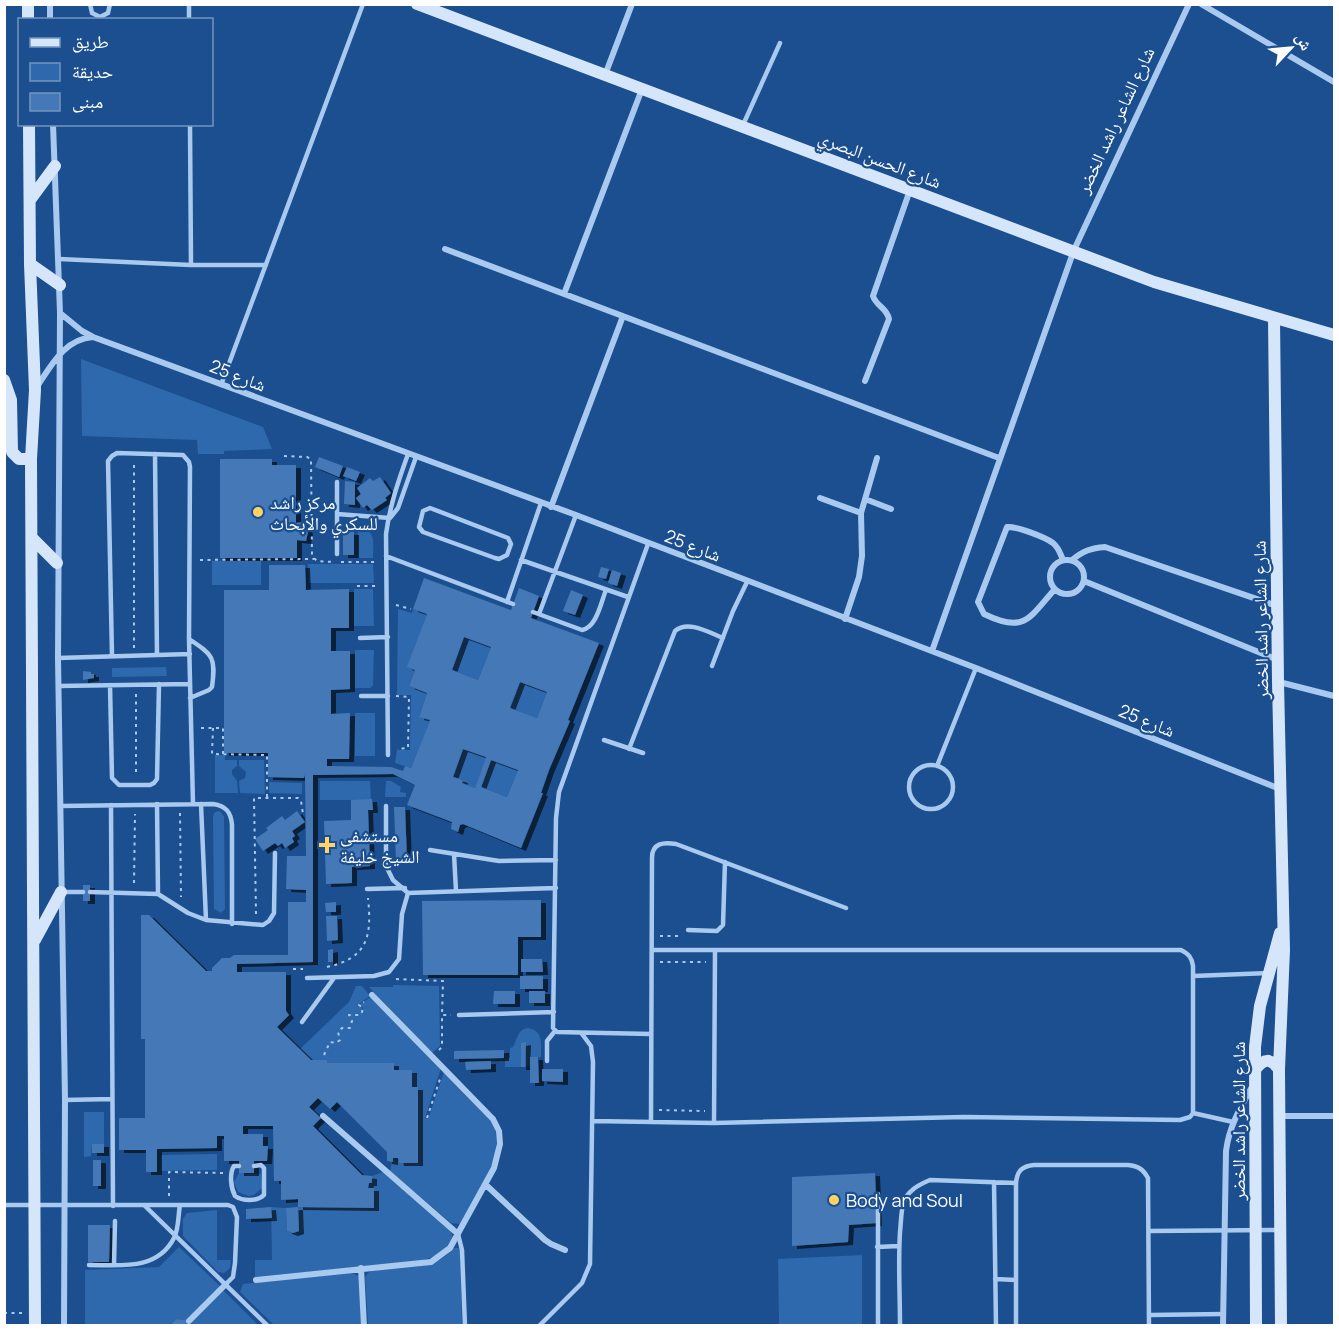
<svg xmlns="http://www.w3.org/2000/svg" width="1339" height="1330" font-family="Manrope,'Noto Naskh Arabic',sans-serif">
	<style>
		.green { fill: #2e69ad }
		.building { fill: #4478b7; fill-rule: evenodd; filter: url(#shadow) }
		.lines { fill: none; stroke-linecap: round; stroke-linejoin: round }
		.path { stroke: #a9c9ee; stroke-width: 2; stroke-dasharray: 3 4.5; stroke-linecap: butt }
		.lane { stroke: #a9c9ee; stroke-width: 4.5 }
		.street { stroke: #a9c9ee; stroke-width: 6 }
		.secondary { stroke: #d6e6fa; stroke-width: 12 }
		.poi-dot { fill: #ffd166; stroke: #1b4f8f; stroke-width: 2 }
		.labels { text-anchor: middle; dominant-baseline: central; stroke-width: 4.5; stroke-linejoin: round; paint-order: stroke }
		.street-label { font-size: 18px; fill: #fff; stroke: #1b4f8f }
		.poi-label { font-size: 18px; fill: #fff; stroke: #1b4f8f; text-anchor: start }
	</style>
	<defs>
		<filter id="shadow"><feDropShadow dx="5" dy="3" stdDeviation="0" flood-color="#0009"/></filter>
	</defs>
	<rect width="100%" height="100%" fill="#1b4f8f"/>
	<!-- green -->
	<path class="green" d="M81,359L263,427L272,449L224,451V454H198L197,440L82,436Z
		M358,528C377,530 373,543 373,558H358Z
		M212,561H261V585H212Z
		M308,564H373L374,583H309Z
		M354,589H373L374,626H354Z
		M398,609L412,613L413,609L427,614L408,667L415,670L409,686L427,693L419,716L430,720L411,768L395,763L397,750H410L411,695H397Z
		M464,637L491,647L478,680L452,670Z
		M355,650H374L373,685L370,688H355Z
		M166,667L167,676L112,677V668Z
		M520,682L547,692L537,718L510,708Z
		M355,713H375V756H355Z
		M463,749L486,757L475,788L462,783L463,780L453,777Z
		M215,755H225V760H237V766L232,770V774L237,781L238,793H215Z
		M239,760H264L265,794L240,793L239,781L245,778L246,772L239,766Z
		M491,760L518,770L507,797L481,787Z
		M320,781H370L371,800H320Z
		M386,781H391L401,787L400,792L406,793V797H385Z
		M269,782L302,783V794L269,793Z
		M218,811L221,812L224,817L225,909L221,913L214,909L213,817L214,813Z
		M393,985L439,986L440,1046L432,1053L369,987H393Z
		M356,986H362L370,996L359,1004L362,1008V1012L363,1008L360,1004L371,997L441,1068L425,1118L428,1119L444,1072C458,1086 474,1100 487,1115C514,1147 477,1194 460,1224L451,1223L390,1171L393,1158H398L399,1163L418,1162V1088L412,1087L411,1070H394V1063H327L326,1060H311L300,1049L349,1002Z
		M528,1028C544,1031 541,1044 541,1057H530V1066L525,1067L526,1043H522L521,1067H505V1059L510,1058V1048L513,1047C518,1038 517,1030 528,1028Z
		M84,1112H104V1144H92L91,1156L84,1157Z
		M217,1154V1170L161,1171V1155Z
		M383,1172L451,1231L453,1239C443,1253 435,1258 418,1261L255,1277V1260H272L271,1207L286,1208L287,1231L293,1233L299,1231L298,1207L374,1208V1189L368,1188L369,1183H372V1176Z
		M239,1173L261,1174L262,1188L254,1195L249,1196L238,1192L234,1182Z
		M217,1210V1260H231L230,1268L224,1273L218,1272L183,1236V1219L187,1213Z
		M179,1247L221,1287L186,1321L176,1319L169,1325H85V1270L159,1267Z
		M453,1248H460L462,1325H368L365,1277L369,1272C397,1264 434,1274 453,1248Z
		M862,1255V1325H779L778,1259Z
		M349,1272L359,1276L362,1325H274L240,1292L243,1284Z
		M223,1290L258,1325L193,1326L190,1323Z"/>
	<!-- building -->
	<path class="building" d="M319,457L343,466L339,477L315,467Z
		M220,459H272V465H296V523L305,522L308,532L306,541L297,540V558H220Z
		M347,467L360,472L356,481L343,476Z
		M380,477L391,493L385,498L387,500L372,510L367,505L363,508L356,498L361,494L357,488L370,478L373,481Z
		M345,481L355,482V505L344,504Z
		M343,532H354V555H343Z
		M269,565H305L306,590L349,589V628H331V651H350V689L331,690V714L350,713L349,759H327V766L391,767L403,771L405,766L411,768L430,720L419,717L427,693L409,686L415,670L407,667L427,614L413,609L424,578L511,610L519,588L539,596L531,618L599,643L568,720L570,721L549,770L541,793H543L521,848L463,824L460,825L458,832L451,829L452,822L407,805L415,785L393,774L313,775V962L237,964V972H286V1011L289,1015L277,1027L311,1060H327V1063H394V1070H412V1087H418V1163H399L398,1158H393V1162L387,1161V1152L337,1102L330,1109L318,1098L309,1107L321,1118L313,1126L362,1175L372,1176V1183H369L368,1188H374V1208L298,1207V1199L281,1200V1181H274L273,1126H243V1134H263V1146H268L267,1161H254V1173H239V1161H224V1136H217V1148L157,1149V1172H146V1150H119V1118H145V1039H141V915H149L206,971H212V968L222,958H230L234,955H288V902H306V890L286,889L287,856H306L305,775L304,778L268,777V753H224V590H269ZM464,637L491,647L478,680L452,670ZM520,682L547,692L537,718L510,708ZM463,749L486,757L475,788L462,783L463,780L453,777ZM491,760L518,770L507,797L481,787Z
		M601,567L609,569L606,579L598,577Z
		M612,570L621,573L617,586L608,583Z
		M571,590L583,595L575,615L563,611Z
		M83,671L91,672V674H94V678L83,680Z
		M372,799L373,810H368L370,866L352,867V883L326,884L324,821L351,820V800Z
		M394,807H405L407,861H396Z
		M297,811L305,822L292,831L295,836L292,838L294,842L285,848L282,843L278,846L275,843L263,851L255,839L268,830L266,828L282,816L285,820Z
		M83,885H90V901H83Z
		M541,900V937H518V975H423L422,901Z
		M336,902V912H326L325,903Z
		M326,916H337L338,940L327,941Z
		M333,949V962H328V950Z
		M521,959H542L543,972H521Z
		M520,976H543V989H520Z
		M494,991H515V1004H493Z
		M529,991H545V1003H529Z
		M526,1042L525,1067H521V1043Z
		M504,1050V1058L454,1059V1051Z
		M530,1057H538L539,1083H530Z
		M491,1061V1069L466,1070L465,1062Z
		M542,1069H563V1082L542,1081Z
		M92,1144H104V1153H92Z
		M93,1160H101V1186H93Z
		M875,1173L877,1223L849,1225L848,1242L792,1246V1177Z
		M271,1207L272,1218L246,1219V1209Z
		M298,1207L299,1231L293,1233L287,1231L286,1208Z
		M88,1225H110L109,1262H88Z
		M176,1319L189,1321L193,1326H169Z"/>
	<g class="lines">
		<!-- path -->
		<path class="path" d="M284,456L307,457L311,459L312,556L317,561L333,562
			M200,560L314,559
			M341,562H378
			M357,586H378
			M396,605L411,609
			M134,648V462
			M136,694V775
			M396,696L409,697L408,748L397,749
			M201,728H223V754
			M213,728L212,754L267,755V798
			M180,813L181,897
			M134,883L135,814
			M256,914L254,798H298L301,801L303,814
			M660,936H682
			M660,962H706
			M327,967C368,958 372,936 368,898
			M293,969H303
			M396,979L443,981L442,1015
			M439,1050L442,1047V1015H451
			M324,1055L330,1042L336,1043L340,1040L338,1032L342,1028H350L352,1021L349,1015H360L362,1012L363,1008L359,1005L364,1002
			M659,1110L705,1111
			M427,1118L440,1079
			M169,1196V1172L223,1173
			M4,1313H23"/>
		<!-- lane -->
		<path class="lane" d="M90,4L92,13L100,17
			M189,4V20
			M100,17L108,13L110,4
			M190,124L191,265
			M743,125L780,43
			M59,259L191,265H266
			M221,385L363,4
			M155,454L157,655
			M430,508L508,538L511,544L507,555L499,559L495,558L423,532L419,527L423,511Z
			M337,514L390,518
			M390,518L398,508L416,457
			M648,544L559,792L556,818L553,1028L557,1032L651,1034
			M337,554V482
			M386,556L513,604
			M521,560L628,597
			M507,602L541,503
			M533,612L582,630C597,627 601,602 606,590
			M539,614L576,515
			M360,638L388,637
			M189,639C213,655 216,657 212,687L209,690L190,698
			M112,656L108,461L112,456L117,453L183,455L189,462L190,467L189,639L193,804
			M58,658L190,654
			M712,666L733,611L747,582
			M110,685L112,778L119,785H150L154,783L157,779L159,684
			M58,686L190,684
			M361,696H388
			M604,740L643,753
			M629,749L675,631C688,620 708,632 723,638
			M388,755L386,534C390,505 398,482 408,454
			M909 787a22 22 0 1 1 44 0a22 22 0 1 1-44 0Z
			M937,766L976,668
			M157,804L158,894
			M201,804L206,920
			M111,805L113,1206
			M60,806L213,804C226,806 231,812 232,825V924
			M430,850L499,861L556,860
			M454,854L456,891
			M367,889L405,888
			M62,892H83
			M90,892L158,894L188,913L206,920L263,925L269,921L274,913L275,853
			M408,893L556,888
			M688,930L717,931L723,925L725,862
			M1193,976L1269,973
			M307,978L374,976L389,972L399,959L402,914L408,893L393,880L386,866V806
			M459,1015L554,1012
			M302,1022L334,978
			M547,1061V1041L555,1031
			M65,1100L112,1099
			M1193,1113L1233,1122
			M592,1121L714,1123L964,1117L1180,1120L1190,1117L1193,1113V966C1192,958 1189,954 1181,950H652
			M651,1122L652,858C652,843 663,842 676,844L846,908
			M714,1123L715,951
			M239,1166H234C229,1174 231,1188 235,1196C242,1201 257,1202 264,1195V1168L261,1165L254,1166
			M994,1182L996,1326
			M878,1194V1326
			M4,1205H228L233,1207L237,1217L235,1263L233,1277L226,1284
			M145,1206L268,1326
			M1149,1231L1278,1230
			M458,1234L462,1250L465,1326
			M877,1247L899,1246
			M89,1265C120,1265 157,1271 174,1238C179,1229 178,1215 180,1205
			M114,1265L115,1221
			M995,1279L1016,1280
			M1150,1315L1223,1314
			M539,1326L582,1283L590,1264L593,1062L591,1046L582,1034
			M900,1326C900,1294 898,1263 900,1232C901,1223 901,1213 903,1204C907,1191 918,1185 930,1180L1016,1183
			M1016,1326V1183C1017,1171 1022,1166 1034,1165H1128C1138,1166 1143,1169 1148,1178L1149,1326"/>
		<!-- street -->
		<path class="street" d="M50,4V20
			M1201,4L1334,82
			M605,75L632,4
			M53,124L60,313L58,658L65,1100L64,1326
			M445,249L999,458
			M564,294L642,89
			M60,313L82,331L93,337L576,515L976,668L1280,789
			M865,381L889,319C887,308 876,306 873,296L910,190
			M36,388C51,366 64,339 93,337
			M820,498L861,513
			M865,499L891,509
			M551,507L623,316
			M1050 577a17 17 0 1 1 34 0a17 17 0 1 1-34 0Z
			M1072,560C1083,551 1091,548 1105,547L1277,606
			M1084,581L1278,660
			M1055,589C1029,618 1025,634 984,614L978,602L1007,527C1016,526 1045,537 1053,543C1059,548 1060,553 1063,560
			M845,619L859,577L862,556L861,513L877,458
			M932,651L1074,250L1189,4
			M1279,682L1334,696
			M323,1116L458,1234
			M1280,1116H1334
			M486,1185L545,1240L551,1244L565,1250
			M361,1268L364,1326
			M256,1280L431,1262L450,1248L494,1168L500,1144L499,1131L493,1119L372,995
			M189,1321L226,1284
			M1223,1326L1226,1151C1229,1127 1240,1108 1252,1087"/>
		<!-- secondary -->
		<path class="secondary" d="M28,4V20
			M417,4L1154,282L1334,335
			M29,124L30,264L35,390L31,459L35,1326
			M30,200L55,166
			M30,264L60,285
			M1274,318L1278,682L1284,950L1279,1069L1281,1326
			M4,380L11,400L12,452L19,459H31
			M32,538L57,563
			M35,940L61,892
			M1255,1070C1264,1058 1270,1058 1279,1069
			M1256,1326L1255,1047L1260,1006L1280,933"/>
	</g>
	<!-- markers -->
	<g class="poi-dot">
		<circle cx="258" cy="512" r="6"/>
		<path d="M324 836h6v6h6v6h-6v6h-6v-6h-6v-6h6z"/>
		<circle cx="834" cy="1200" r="6"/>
	</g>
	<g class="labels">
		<!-- street labels -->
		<g class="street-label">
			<text transform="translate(1115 120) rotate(-65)">شارع الشاعر راشد الخضر</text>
			<text transform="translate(880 159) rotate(21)">شارع الحسن البصري</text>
			<text transform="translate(238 375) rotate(21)">شارع 25</text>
			<text transform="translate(693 545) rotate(21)">شارع 25</text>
			<text transform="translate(1260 620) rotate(-91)">شارع الشاعر راشد الخضر</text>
			<text transform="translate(1147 720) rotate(22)">شارع 25</text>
			<text transform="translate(1238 1121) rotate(-90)">شارع الشاعر راشد الخضر</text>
		</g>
		<!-- poi labels -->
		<g class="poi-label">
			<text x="270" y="502">مركز راشد<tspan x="270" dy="21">للسكري والأبحاث</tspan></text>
			<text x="340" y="835">مستشفى<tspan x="340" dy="21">الشيخ خليفة</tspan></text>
			<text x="846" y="1200">Body and Soul</text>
		</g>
	</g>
	<!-- border -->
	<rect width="1339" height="1330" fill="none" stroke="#ffffff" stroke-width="12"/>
	<!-- legend -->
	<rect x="18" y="18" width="195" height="108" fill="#1b4f8f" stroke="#7695bc" stroke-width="1.5"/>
	<rect x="30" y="38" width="30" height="9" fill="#d6e6fa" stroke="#7695bc" stroke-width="1.5"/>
	<text x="72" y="48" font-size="18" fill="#ffffff">طريق</text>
	<rect x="30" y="63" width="30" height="18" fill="#2e69ad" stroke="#7695bc" stroke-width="1.5"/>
	<text x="72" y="78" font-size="18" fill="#ffffff">حديقة</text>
	<rect x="30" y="93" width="30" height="18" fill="#4478b7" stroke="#7695bc" stroke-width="1.5"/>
	<text x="72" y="108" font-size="18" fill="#ffffff">مبنى</text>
	<!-- north arrow -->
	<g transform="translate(1291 48) rotate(64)" stroke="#1b4f8f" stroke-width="4.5" paint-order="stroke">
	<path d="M0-4.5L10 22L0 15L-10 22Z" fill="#ffffff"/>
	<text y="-9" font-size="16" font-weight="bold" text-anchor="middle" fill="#ffffff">ش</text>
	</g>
</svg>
